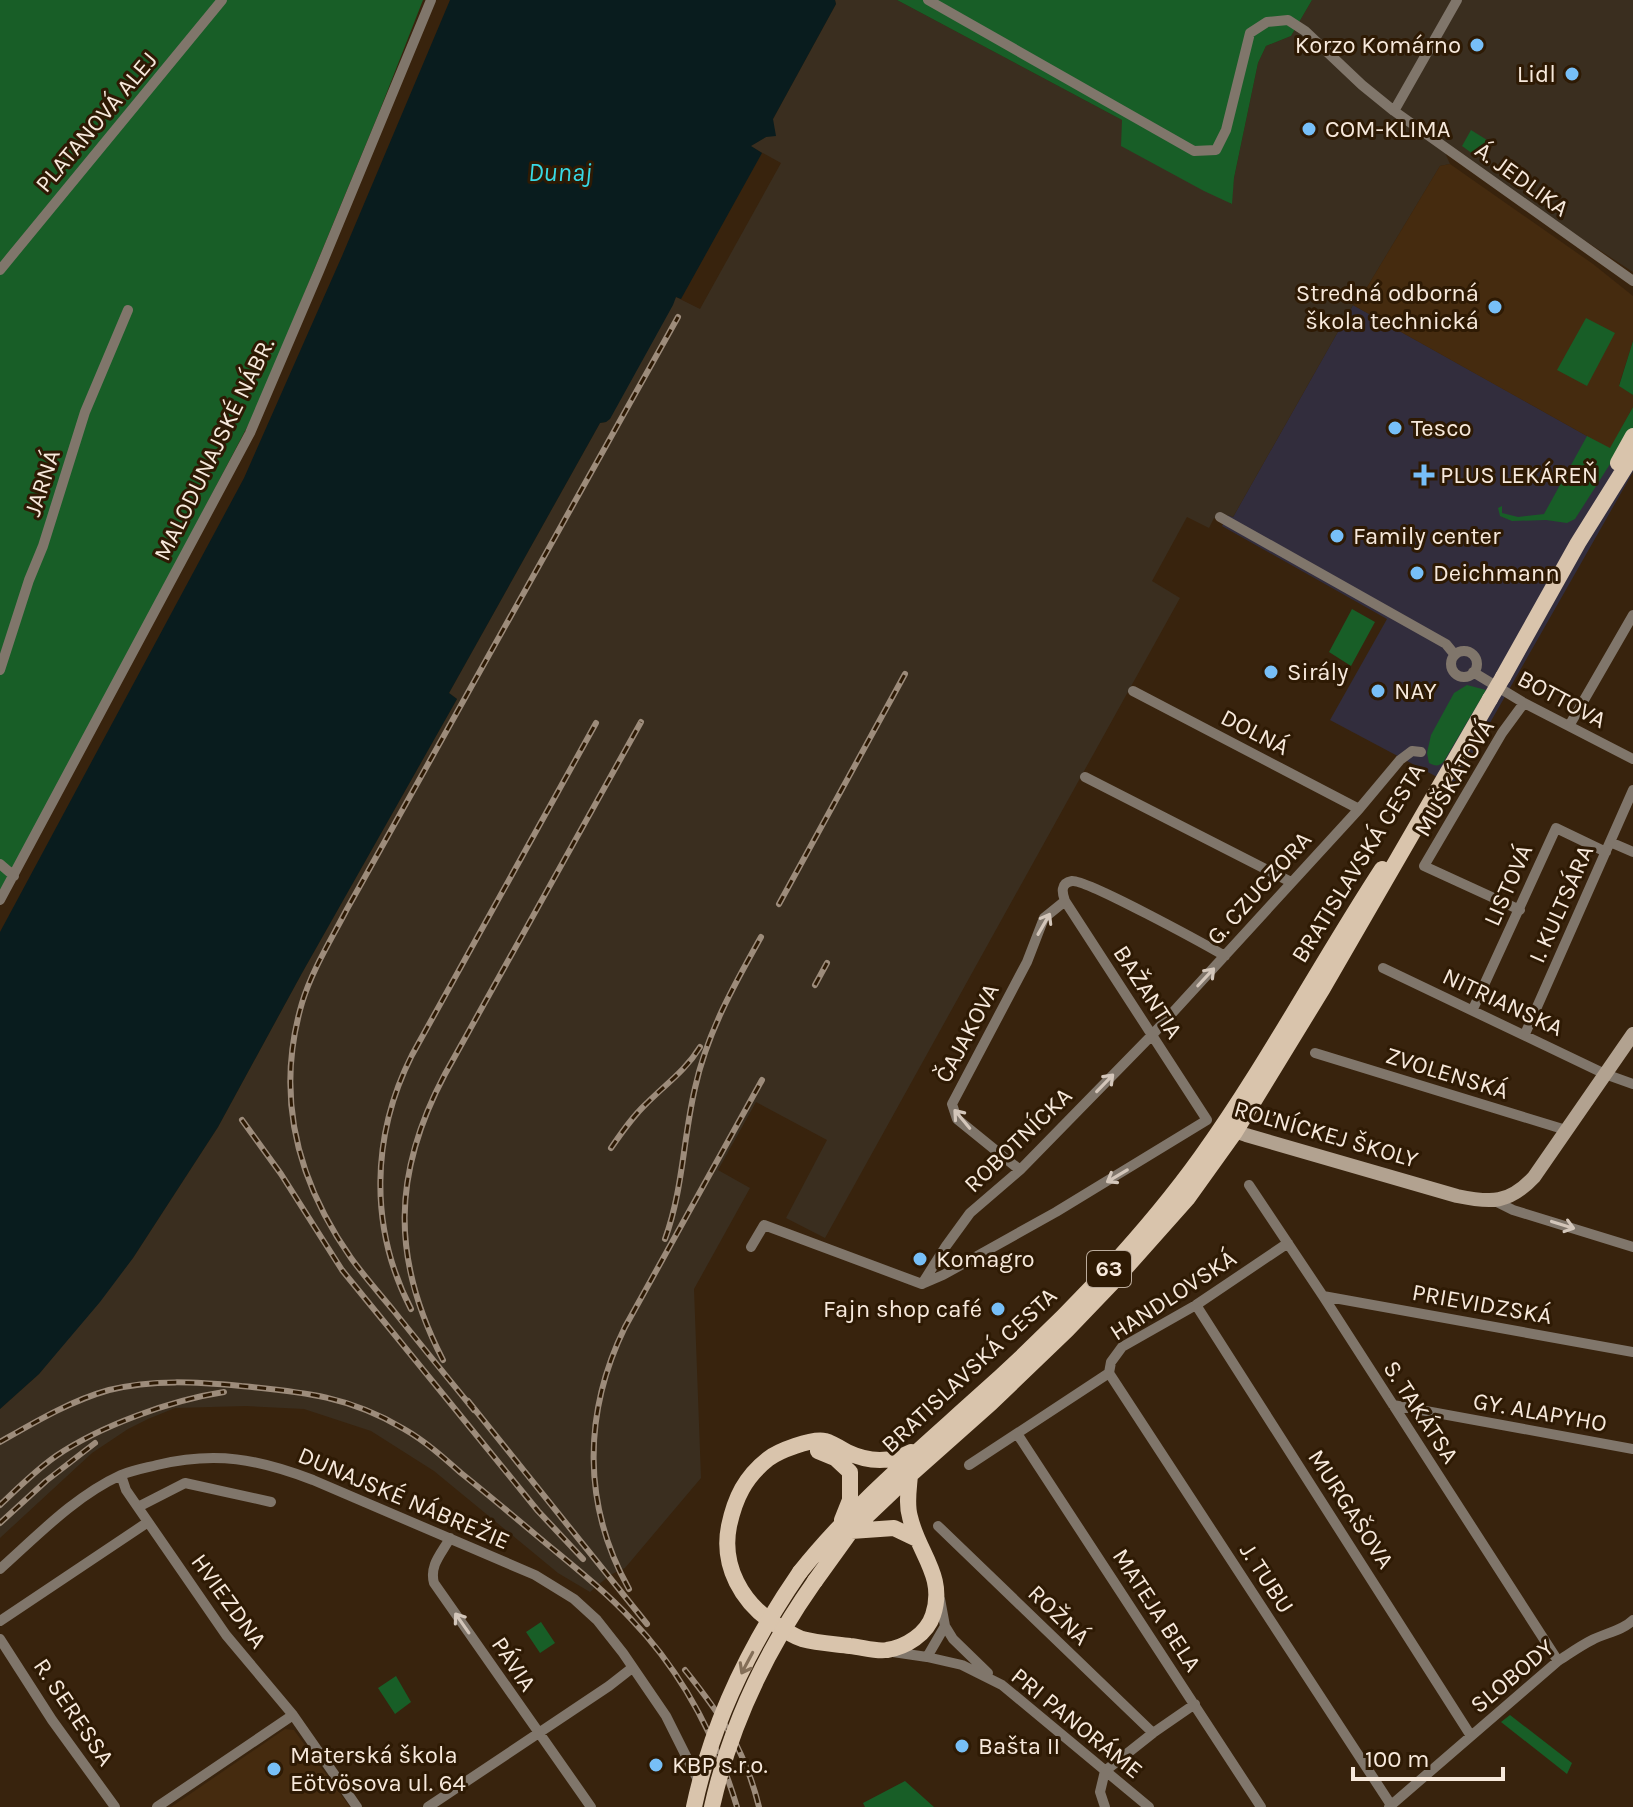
<svg xmlns="http://www.w3.org/2000/svg" width="1633" height="1807" font-family="Karla,sans-serif">
	<style>
		.commercial { fill: #322d3d }
		.industrial { fill: #3a2e1f }
		.built { fill: #452b0f }
		.green { fill: #185e27 }
		.water { fill: #091c1e }
		.lines { fill: none; stroke-linecap: round; stroke-linejoin: round }
		.minor { stroke: #80766b; stroke-width: 10 }
		.secondary { stroke: #b2a290; stroke-width: 14 }
		.primary { stroke: #d9c4ac; stroke-width: 16 }
		.rail-casing { stroke: #9d8c7b; stroke-width: 6 }
		.rail { stroke: #2e1a04; stroke-width: 3; stroke-dasharray: 9; stroke-linecap: butt }
		.primary-bridge { stroke: #d9c4ac; stroke-width: 16 }
		.oneway { stroke: #d3c6ba }
		.oneway2 { stroke: #846f58 }
		.poi-dot { fill: #77bff7; stroke: #2e1a04; stroke-width: 3 }
		.labels { text-anchor: middle; dominant-baseline: central; stroke-width: 6; stroke-linejoin: round; paint-order: stroke }
		.shield { fill: #2e1a04; stroke: #bbab9b; stroke-width: 2 }
		.shield-label { font-size: 22px; font-weight: bold; fill: #f7e9dc }
		.poi-label { font-size: 24px; fill: #f7e9dc; stroke: #2e1a04; text-anchor: start }
		.street-label { font-size: 24px; fill: #f7e9dc; stroke: #2e1a04 }
		.water-label { font-size: 26px; font-style: italic; fill: #38d9e4; stroke: #2e1a04 }
	</style>
	<rect width="100%" height="100%" fill="#38230d"/>
	<!-- commercial -->
	<path class="commercial" d="M1353,305L1587,436L1633,460V472L1454,786L1330,720L1387,619L1222,526L1228,515L1233,517Z"/>
	<!-- industrial -->
	<path class="industrial" d="M835,0H897L1122,120L1231,204L1234,178L1258,63L1266,46L1291,36L1312,0H1633V272L1443,148L1450,164L1440,166L1360,299L1353,305L1233,517L1228,515L1223,523L1214,518L1209,528L1187,517L1152,581L1180,598L825,1238L786,1218L827,1140L756,1102L718,1170L750,1188L694,1289L701,1478L625,1568L610,1575L590,1592L558,1573L434,1471L371,1431L304,1409L246,1406L175,1408L148,1419L128,1429L92,1453L0,1538V1409L39,1374L133,1258L218,1127L302,973L457,699L449,693L600,423L606,422L676,297L700,309L781,163L750,146L766,137L773,119L836,4Z"/>
	<!-- built -->
	<path class="built" d="M1450,164L1593,264L1633,296V341L1619,385L1633,395V407L1610,449L1353,305L1360,299L1440,166Z
		M285,1729L294,1730L350,1807H171Z"/>
	<!-- green -->
	<path class="green" d="M0,0H423L378,115L257,408L181,553L0,892Z
		M897,0H1312L1291,36L1266,46L1258,63L1234,178L1232,204L1204,191L1121,146L1122,120Z
		M1471,130L1487,140L1477,157L1462,146Z
		M1586,318L1615,333L1587,386L1557,370Z
		M1633,341V395L1619,386Z
		M1633,407V428L1575,519L1567,523L1546,520L1512,521L1500,516L1498,508L1502,506V513L1518,517L1544,514L1587,436L1610,448Z
		M1352,609L1375,622L1351,666L1329,652Z
		M1467,685L1486,690L1444,761C1440,766 1436,767 1429,763L1427,753L1431,735L1454,693Z
		M541,1622L555,1643L540,1653L526,1632Z
		M396,1676L411,1702L395,1714L378,1688Z
		M1510,1715L1572,1763L1567,1774L1501,1722Z
		M905,1781L934,1807H865L863,1803Z"/>
	<!-- water -->
	<path class="water" d="M450,0H835L836,4L773,119L776,136L766,137L751,146L762,153L681,299L676,297L673,305L610,419L606,422L600,423L449,693L457,699L302,973L218,1127L133,1258L100,1302L39,1374L0,1409V932L244,478L342,256Z"/>
	<g class="lines">
		<!-- minor -->
		<path class="minor" d="M928,0L1194,151L1216,150L1226,130L1250,33L1267,22L1288,20L1305,31L1362,85L1394,111L1633,281
			M1394,111L1457,0
			M0,270L222,0
			M1220,517L1446,644L1455,655
			M1451 664a13 13 0 1 1 26 0a13 13 0 1 1-26 0Z
			M0,670L29,580L43,546L85,412L128,310
			M1473,672L1524,703L1633,759
			M1133,691L1359,809
			M1569,726L1633,615
			M1085,777L1291,882
			M1610,842L1633,852
			M0,864L14,876
			M0,900L250,433L319,271L431,0
			M1520,910L1424,866L1502,733L1524,703
			M1383,968L1605,1074L1633,1084
			M1473,1009L1556,828L1606,852
			M1525,1034L1633,790
			M1315,1053L1566,1130
			M1207,1120L1065,901C1062,893 1060,883 1072,881C1086,879 1206,945 1225,956
			M1020,1170L957,1119L952,1104L1027,962L1044,918L1065,901
			M1249,1185L1323,1296L1558,1661
			M1495,1201L1513,1210L1633,1247
			M751,1247L764,1225L922,1284L943,1275L1056,1212L1207,1120
			M922,1284L946,1246L970,1213L1020,1170L1153,1034L1359,809L1400,760L1412,751L1421,752
			M1323,1296L1633,1352
			M1196,1305L1471,1736
			M1109,1373L1391,1805
			M1393,1405L1633,1449
			M1018,1435L1261,1807
			M969,1465L1109,1373L1111,1362L1122,1347L1196,1305L1288,1243
			M121,1475L126,1490L226,1635L293,1715L357,1807
			M138,1507L185,1483L271,1502
			M938,1526L1153,1733
			M450,1538C442,1553 429,1565 434,1583L591,1807
			M0,1569C37,1536 75,1496 121,1475C133,1470 145,1468 157,1465C216,1451 258,1459 313,1480L535,1575L574,1599L597,1620L623,1653L666,1716L699,1782
			M940,1599L945,1626L953,1639L988,1673
			M0,1621L148,1522
			M0,1639L52,1720L115,1807
			M893,1652L927,1657L962,1665L1002,1685L1149,1807
			M927,1657L945,1626
			M1105,1771L1153,1733L1195,1704
			M1105,1771L1100,1792L1105,1807
			M157,1807L293,1715
			M428,1807L609,1686L632,1668
			M1389,1807L1558,1661C1569,1654 1580,1646 1592,1640C1605,1633 1622,1631 1633,1620"/>
		<!-- secondary -->
		<path class="secondary" d="M1226,1128L1246,1135L1457,1196C1491,1203 1509,1204 1534,1177L1633,1034"/>
		<!-- primary -->
		<path class="primary" d="M1618,463L1633,436
			M1503,677L1578,543L1633,455
			M818,1451L835,1458L850,1472V1500L842,1520
			M910,1475C909,1489 906,1504 910,1517C918,1553 946,1576 933,1615C927,1634 906,1647 887,1650C876,1652 862,1647 850,1646C835,1644 817,1643 802,1639C793,1636 784,1630 775,1624C742,1603 721,1566 729,1526C735,1498 745,1477 768,1459C778,1451 812,1438 825,1441C832,1443 840,1448 847,1452C868,1462 890,1463 911,1452
			M851,1531L894,1528L917,1539
			M800,1572C852,1507 916,1453 978,1397C1023,1357 1067,1314 1108,1270C1141,1234 1173,1196 1201,1157C1267,1065 1320,964 1382,869
			M815,1581L851,1531L910,1475L991,1403L1067,1330L1114,1281L1187,1199L1235,1132L1323,988L1490,699"/>
		<defs>
			<path id="rail" d="M779,904L905,674
				M815,985L827,963
				M242,1120L281,1174L342,1270L538,1511L583,1559
				M611,1148C622,1132 633,1116 647,1103C666,1084 686,1070 700,1047
				M665,1239C683,1190 683,1139 695,1088C707,1033 734,985 761,937
				M411,1309C369,1228 371,1136 412,1055L596,723
				M443,1360C391,1259 392,1174 445,1074L641,722
				M468,1401L647,1624
				M474,1410C447,1377 420,1344 393,1310C379,1293 364,1276 351,1258C297,1181 275,1095 302,1003C312,970 331,940 347,909L678,317
				M0,1442C35,1422 70,1401 109,1390C153,1379 197,1382 241,1386C303,1392 349,1396 404,1429C425,1441 443,1457 461,1473C486,1493 511,1514 536,1535C568,1562 602,1588 631,1619C682,1672 716,1737 737,1807
				M0,1505C18,1488 36,1470 56,1456C100,1426 171,1400 224,1392
				M0,1523L46,1481L95,1443
				M629,1589C582,1505 583,1413 625,1327L762,1080
				M685,1670C721,1715 745,1749 759,1807"/>
		</defs>
		<!-- rail casing -->
		<use href="#rail" class="rail-casing"/>
		<!-- rail -->
		<use href="#rail" class="rail"/>
		<!-- primary-bridge -->
		<path class="primary-bridge" d="M1490,699L1503,677
			M694,1807C712,1722 751,1643 800,1572
			M712,1807C730,1726 767,1649 815,1581"/>
	</g>
	<!-- one-way arrows -->
	<defs><path id="oneway-shaft" d="M-6 0H5M1.5-3L5.5 0L1.5 3" fill="none" stroke-width="1.6" stroke-linecap="round" stroke-linejoin="round" transform="scale(2)"/></defs>
	<g class="oneway">
		<use href="#oneway-shaft" transform="translate(1044 924) rotate(-60)"/>
		<use href="#oneway-shaft" transform="translate(1206 977) rotate(-47)"/>
		<use href="#oneway-shaft" transform="translate(1105 1083) rotate(-46)"/>
		<use href="#oneway-shaft" transform="translate(962 1119) rotate(-130)"/>
		<use href="#oneway-shaft" transform="translate(1117 1176) rotate(149)"/>
		<use href="#oneway-shaft" transform="translate(1563 1225) rotate(17)"/>
		<use href="#oneway-shaft" transform="translate(462 1623) rotate(-125)"/>
	</g>
	<use class="oneway2" href="#oneway-shaft" transform="translate(747 1663) rotate(118)"/>
	<!-- markers -->
	<g class="poi-dot">
		<circle cx="1477" cy="45" r="8"/>
		<circle cx="1572" cy="74" r="8"/>
		<circle cx="1309" cy="129" r="8"/>
		<circle cx="1495" cy="307" r="8"/>
		<circle cx="1395" cy="428" r="8"/>
		<path d="M1420 463h8v8h8v8h-8v8h-8v-8h-8v-8h8z"/>
		<circle cx="1337" cy="536" r="8"/>
		<circle cx="1417" cy="573" r="8"/>
		<circle cx="1271" cy="672" r="8"/>
		<circle cx="1378" cy="691" r="8"/>
		<circle cx="920" cy="1259" r="8"/>
		<circle cx="998" cy="1309" r="8"/>
		<circle cx="962" cy="1746" r="8"/>
		<circle cx="656" cy="1765" r="8"/>
		<circle cx="274" cy="1769" r="8"/>
	</g>
	<g class="labels">
		<!-- shield labels -->
		<rect class="shield" x="1087" y="1251" width="44" height="36" rx="6"/>
		<g class="shield-label">
			<text x="1109" y="1269">63</text>
		</g>
		<!-- poi labels -->
		<g class="poi-label">
			<text x="1461" y="45" text-anchor="end">Korzo Komárno</text>
			<text x="1556" y="74" text-anchor="end">Lidl</text>
			<text x="1325" y="129">COM-KLIMA</text>
			<text x="1479" y="293" text-anchor="end">Stredná odborná<tspan x="1479" dy="28">škola technická</tspan></text>
			<text x="1411" y="428">Tesco</text>
			<text x="1440" y="475">PLUS LEKÁREŇ</text>
			<text x="1353" y="536">Family center</text>
			<text x="1433" y="573">Deichmann</text>
			<text x="1287" y="672">Sirály</text>
			<text x="1394" y="691">NAY</text>
			<text x="936" y="1259">Komagro</text>
			<text x="982" y="1309" text-anchor="end">Fajn shop café</text>
			<text x="978" y="1746">Bašta II</text>
			<text x="290" y="1755">Materská škola<tspan x="290" dy="28">Eötvösova ul. 64</tspan></text>
			<text x="672" y="1765">KBP s.r.o.</text>
		</g>
		<!-- street labels -->
		<g class="street-label">
			<text transform="translate(96 122) rotate(-50)">PLATANOVÁ ALEJ</text>
			<text transform="translate(1522 179) rotate(36)">Á. JEDLIKA</text>
			<text transform="translate(214 449) rotate(-64)">MALODUNAJSKÉ NÁBR.</text>
			<text transform="translate(42 483) rotate(-72)">JARNÁ</text>
			<text transform="translate(1562 699) rotate(28)">BOTTOVA</text>
			<text transform="translate(1255 732) rotate(27)">DOLNÁ</text>
			<text transform="translate(1454 778) rotate(-59)">MUŠKÁTOVÁ</text>
			<text transform="translate(1358 863) rotate(-58)">BRATISLAVSKÁ CESTA</text>
			<text transform="translate(1508 885) rotate(-66)">LISTOVÁ</text>
			<text transform="translate(1259 888) rotate(-48)">G. CZUCZORA</text>
			<text transform="translate(1561 904) rotate(-66)">I. KULTSÁRA</text>
			<text transform="translate(1148 992) rotate(57)">BAŽANTIA</text>
			<text transform="translate(1503 1002) rotate(25)">NITRIANSKA</text>
			<text transform="translate(967 1033) rotate(-62)">ČAJAKOVA</text>
			<text transform="translate(1447 1073) rotate(17)">ZVOLENSKÁ</text>
			<text transform="translate(1326 1134) rotate(16)">ROĽNÍCKEJ ŠKOLY</text>
			<text transform="translate(1018 1140) rotate(-44)">ROBOTNÍCKA</text>
			<text transform="translate(1173 1295) rotate(-33)">HANDLOVSKÁ</text>
			<text transform="translate(1482 1304) rotate(10)">PRIEVIDZSKÁ</text>
			<text transform="translate(969 1370) rotate(-43)">BRATISLAVSKÁ CESTA</text>
			<text transform="translate(1421 1412) rotate(57)">S. TAKÁTSA</text>
			<text transform="translate(1540 1412) rotate(10)">GY. ALAPYHO</text>
			<text transform="translate(404 1498) rotate(23)">DUNAJSKÉ NÁBREŽIE</text>
			<text transform="translate(1351 1509) rotate(57)">MURGAŠOVA</text>
			<text transform="translate(1267 1578) rotate(57)">J. TUBU</text>
			<text transform="translate(229 1601) rotate(54)">HVIEZDNA</text>
			<text transform="translate(1157 1610) rotate(57)">MATEJA BELA</text>
			<text transform="translate(1059 1615) rotate(44)">ROŽNÁ</text>
			<text transform="translate(514 1664) rotate(56)">PÁVIA</text>
			<text transform="translate(1512 1676) rotate(-40)">SLOBODY</text>
			<text transform="translate(74 1712) rotate(56)">R. SERESSA</text>
			<text transform="translate(1077 1723) rotate(39)">PRI PANORÁME</text>
		</g>
		<!-- water labels -->
		<g class="water-label">
			<text x="560" y="172">Dunaj</text>
		</g>
	</g>
	<!-- scale -->
	<path d="M1353 1767v12h150v-12" fill="none" stroke="#f7e9dc" stroke-width="4"/>
	<text x="1365" y="1767" font-size="24" fill="#f7e9dc" stroke="#2e1a04" stroke-width="6" paint-order="stroke">100 m</text>
</svg>
